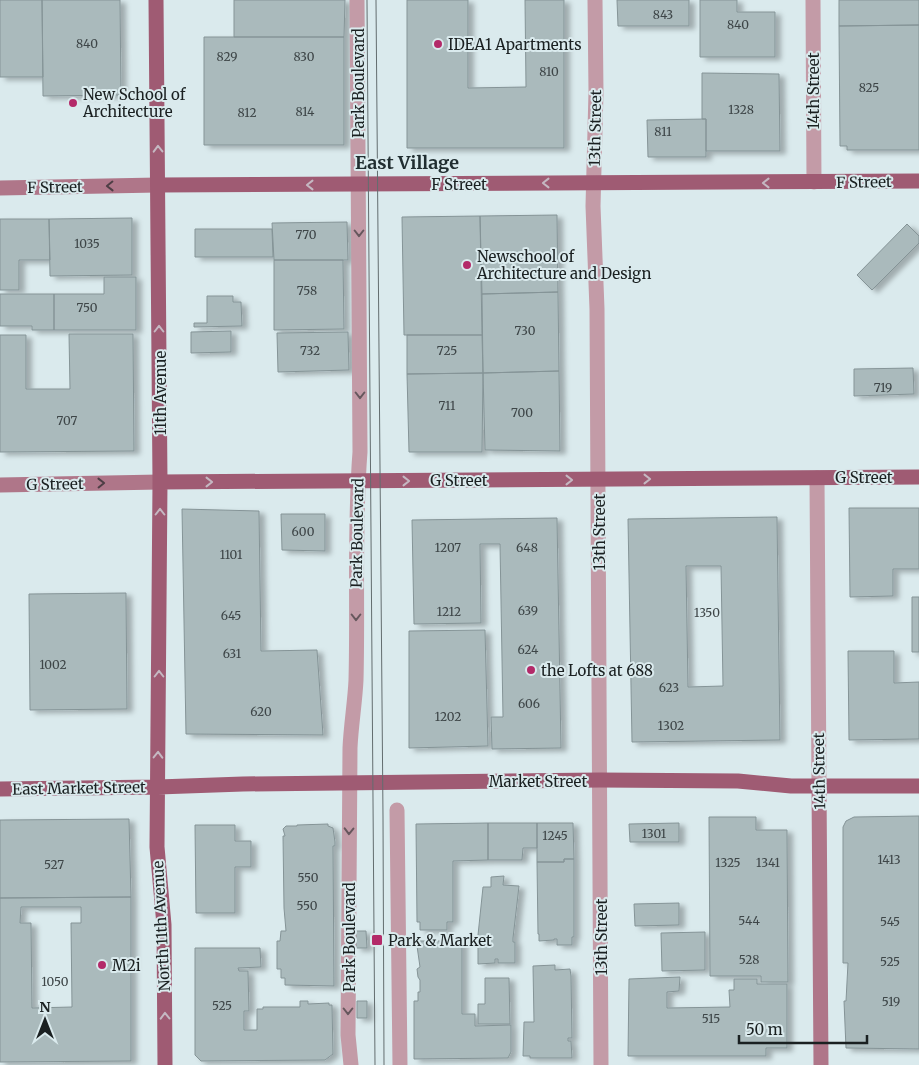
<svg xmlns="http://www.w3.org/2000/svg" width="919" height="1065" font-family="Merriweather,serif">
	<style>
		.building { fill: #aababc; stroke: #859497; fill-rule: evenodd; filter: url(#shadow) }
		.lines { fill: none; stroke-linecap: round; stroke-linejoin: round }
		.pedestrian { stroke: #c39ba7; stroke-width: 15 }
		.minor { stroke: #c39ba7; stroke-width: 15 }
		.tertiary { stroke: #c39ba7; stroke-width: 15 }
		.secondary { stroke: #af7689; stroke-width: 15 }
		.primary { stroke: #9f5b73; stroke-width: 15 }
		.tram { stroke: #636d6f; stroke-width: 1 }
		.oneway { stroke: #c5b8c2 }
		.oneway2 { stroke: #4e3e45 }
		.oneway3 { stroke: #66575d }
		.poi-dot { fill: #b32a69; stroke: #daeaed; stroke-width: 2 }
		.labels { text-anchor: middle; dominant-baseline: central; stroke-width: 4; stroke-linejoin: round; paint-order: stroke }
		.number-label { font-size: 12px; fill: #3e4648 }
		.poi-label { font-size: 15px; fill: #1a2021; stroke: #daeaed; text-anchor: start }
		.street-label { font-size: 15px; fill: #1a2021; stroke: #daeaed }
		.quarter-label { font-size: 18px; font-weight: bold; fill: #212e31; stroke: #daeaed }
	</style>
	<defs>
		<filter id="shadow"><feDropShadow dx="5.5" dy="3" stdDeviation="2.5" flood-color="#0004"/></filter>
	</defs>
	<rect width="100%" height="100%" fill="#daeaed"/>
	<!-- building -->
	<path class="building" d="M0,0H42L43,77H0Z
		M42,0H120L121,95L43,96Z
		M234,0H345L344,37H234Z
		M407,0H468V88L526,87L525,0H564V148H407Z
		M617,0H689V26H618Z
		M700,0H737V12H775V57H700Z
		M839,0H919V25L839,26Z
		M919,25V150H847V146H840L839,26Z
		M204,37H344V145H204Z
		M702,73L779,74L780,151H706V119H702Z
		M706,119V157H648L647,120Z
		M557,215L558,292L482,294L480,216Z
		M480,216L482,335H404L402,217Z
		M132,218V275L50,276L49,219Z
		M0,219H49L50,260H19V290H0Z
		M347,222L348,260H274L272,223Z
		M907,224L919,236V243L872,290L857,275Z
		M195,229H272L273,257H195Z
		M274,260H343L344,329L274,330Z
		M104,277H136V330H54V294H104Z
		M558,292L559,371L483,373L482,294Z
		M0,294H54V330H32V326H0Z
		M207,296H233V302H241L242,326L194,327V323H207Z
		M231,331V352L191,353V332Z
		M348,332L349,370L278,372L277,333Z
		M69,334H133L134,451L0,452V335H26V389H70Z
		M407,335H482L483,373L407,374Z
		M913,368L914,394L854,396V369Z
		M559,371L560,451L485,450L483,373Z
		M483,373L482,452H409L407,374Z
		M849,508H919V569H893V596L850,597Z
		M182,509L259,511L261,651L317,650L323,735L186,734Z
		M281,514H325V551L282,550Z
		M777,517L780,740L632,742L628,519ZM686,566H721L723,686L688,687Z
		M557,518L561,748L492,749L491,717H503L500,544H480L481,623L414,624L412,520Z
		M126,593L127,709L30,710L29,594Z
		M912,597H919V652H912Z
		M485,630L488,746L409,748V631Z
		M848,651H894V683L919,682V739L849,740Z
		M919,816V1049L846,1048L844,1001H846L848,963H843V827L846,821L854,817Z
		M709,817H756V830H787L788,982H761V976H710Z
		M129,819L131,897L0,898V820Z
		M488,823V860L453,861V922H447V930H420V922H417L416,824Z
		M488,823H537V848H523L522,860H488Z
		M537,823H573L574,859H564V862H537Z
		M679,823V842H630L629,824Z
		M328,824V826L333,828L335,842V846H333L334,986L285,985V978H281V969H277V941H280L281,931H286L284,908L283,836H285L283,829L286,826H297V825Z
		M195,825H235V841H251V867H235V913H196Z
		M564,859H574V937H572V945H557V939H554V940L539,941V934H538L537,862H564Z
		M504,876L503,885L519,886L513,938V942H515V963H498V959H495V963L478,964V935L483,887H491V877Z
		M131,897V1061L0,1062V898ZM21,907H81V923H71L72,1007L32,1008L31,923H20Z
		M679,903V925L635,926L634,904Z
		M356,931H366L367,948H356Z
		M705,932V970L662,971L661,933Z
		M419,941H462V1014H475V1026L511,1025V1052L508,1058L414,1059V1001H418V992H420V980L418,977L417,969L420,967L417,946H419Z
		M195,948H260L261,967L238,968L239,971H248L249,1011H244V1030H257V1009H263V1007H300V1001H308V1004L329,1003V1005H332L333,1054L325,1060L201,1061L195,1055Z
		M555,965V970L570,969L571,976L572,1038H568V1041H571L572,1058H530V1056H523L524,1022H534L533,966Z
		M680,977L679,991L667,992V1008L730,1007L729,990H734V979H757V984H787V1048H766V1056H628L629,979Z
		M485,978H509L510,1024H478V1004H485Z
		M357,1001H367V1018H357Z"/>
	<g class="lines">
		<!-- pedestrian -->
		<path class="pedestrian" d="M397,810L400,1065"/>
		<!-- minor -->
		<path class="minor" d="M351,1065L348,1035L350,748C351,725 355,702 356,680C358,604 354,528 360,452L357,0"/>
		<!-- tertiary -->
		<path class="tertiary" d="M595,0L596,92L593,206L597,309L601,1065
			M813,0L814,182
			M817,478L819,786"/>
		<!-- secondary -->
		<path class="secondary" d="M0,188L158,185
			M0,485L160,482
			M819,786L821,1065"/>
		<!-- primary -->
		<path class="primary" d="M156,0L160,482L157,847L164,925L165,1065
			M158,185L919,181
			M160,482L919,477
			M0,789L158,787L243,784L600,780L738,781L791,786H919"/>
		<!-- tram -->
		<path class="tram" d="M367,0L375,1065
			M376,0L383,817L384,1065"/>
	</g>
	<!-- one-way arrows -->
	<defs><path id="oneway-chevron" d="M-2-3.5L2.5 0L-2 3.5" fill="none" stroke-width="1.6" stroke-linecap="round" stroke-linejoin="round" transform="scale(1.25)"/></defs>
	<g class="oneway">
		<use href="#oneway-chevron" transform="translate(158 149) rotate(-91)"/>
		<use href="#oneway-chevron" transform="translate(546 183) rotate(180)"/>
		<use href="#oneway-chevron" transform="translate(766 183) rotate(180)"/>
		<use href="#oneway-chevron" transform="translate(310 185) rotate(180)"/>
		<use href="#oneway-chevron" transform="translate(159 329) rotate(-90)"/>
		<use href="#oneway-chevron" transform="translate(647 479)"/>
		<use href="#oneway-chevron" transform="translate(569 480)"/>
		<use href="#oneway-chevron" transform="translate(406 481)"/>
		<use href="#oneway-chevron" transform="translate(209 482)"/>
		<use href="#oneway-chevron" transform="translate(160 512) rotate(-90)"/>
		<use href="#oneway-chevron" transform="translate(159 674) rotate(-90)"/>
		<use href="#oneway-chevron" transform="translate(158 755) rotate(-89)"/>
		<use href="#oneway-chevron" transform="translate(165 1016) rotate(-91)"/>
	</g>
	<g class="oneway2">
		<use href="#oneway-chevron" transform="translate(110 186) rotate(179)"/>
		<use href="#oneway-chevron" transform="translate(101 483) rotate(-1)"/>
	</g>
	<g class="oneway3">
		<use href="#oneway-chevron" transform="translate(359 233) rotate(90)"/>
		<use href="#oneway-chevron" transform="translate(360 395) rotate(90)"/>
		<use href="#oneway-chevron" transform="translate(356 617) rotate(90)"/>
		<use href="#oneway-chevron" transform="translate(349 831) rotate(91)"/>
		<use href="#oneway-chevron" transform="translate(348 1011) rotate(90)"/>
	</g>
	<!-- markers -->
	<g class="poi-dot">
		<circle cx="438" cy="44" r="5"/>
		<circle cx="73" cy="103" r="5"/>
		<circle cx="467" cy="265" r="5"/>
		<circle cx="531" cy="670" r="5"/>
		<rect x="371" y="934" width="12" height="12" rx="2.5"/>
		<circle cx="102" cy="965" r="5"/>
	</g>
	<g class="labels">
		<!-- number labels -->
		<g class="number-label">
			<text x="663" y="14">843</text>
			<text x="738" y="24">840</text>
			<text x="87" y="43">840</text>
			<text x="227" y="56">829</text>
			<text x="304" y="56">830</text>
			<text x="549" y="71">810</text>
			<text x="869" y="87">825</text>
			<text x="741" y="109">1328</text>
			<text x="305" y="111">814</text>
			<text x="247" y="112">812</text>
			<text x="663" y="131">811</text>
			<text x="306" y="234">770</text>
			<text x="87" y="243">1035</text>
			<text x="307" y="290">758</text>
			<text x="87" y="307">750</text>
			<text x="525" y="330">730</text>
			<text x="310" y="350">732</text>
			<text x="447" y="350">725</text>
			<text x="883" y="387">719</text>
			<text x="447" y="405">711</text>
			<text x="522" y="412">700</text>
			<text x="67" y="420">707</text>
			<text x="303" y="531">600</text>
			<text x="448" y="547">1207</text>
			<text x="527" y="547">648</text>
			<text x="231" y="554">1101</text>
			<text x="528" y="610">639</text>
			<text x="449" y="611">1212</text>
			<text x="707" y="612">1350</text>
			<text x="231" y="615">645</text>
			<text x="528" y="649">624</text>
			<text x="232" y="653">631</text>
			<text x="53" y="664">1002</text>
			<text x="669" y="687">623</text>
			<text x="529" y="703">606</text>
			<text x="261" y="711">620</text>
			<text x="448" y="716">1202</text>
			<text x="671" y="725">1302</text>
			<text x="654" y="833">1301</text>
			<text x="555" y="835">1245</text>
			<text x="889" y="859">1413</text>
			<text x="728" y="862">1325</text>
			<text x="768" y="862">1341</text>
			<text x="54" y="864">527</text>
			<text x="308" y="877">550</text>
			<text x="307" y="905">550</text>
			<text x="749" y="920">544</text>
			<text x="890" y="921">545</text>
			<text x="749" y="959">528</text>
			<text x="890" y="961">525</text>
			<text x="55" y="981">1050</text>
			<text x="891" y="1001">519</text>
			<text x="222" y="1005">525</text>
			<text x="711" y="1018">515</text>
		</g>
		<!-- poi labels -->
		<g class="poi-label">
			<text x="448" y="44">IDEA1 Apartments</text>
			<text x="83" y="94">New School of<tspan x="83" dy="17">Architecture</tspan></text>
			<text x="477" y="256">Newschool of<tspan x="477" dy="17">Architecture and Design</tspan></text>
			<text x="541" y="670">the Lofts at 688</text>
			<text x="388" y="940">Park &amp; Market</text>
			<text x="112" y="965">M2i</text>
		</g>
		<!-- street labels -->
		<g class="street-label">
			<text transform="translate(358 83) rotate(-90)">Park Boulevard</text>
			<text transform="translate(813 91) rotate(-90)">14th Street</text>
			<text transform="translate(595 128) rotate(-89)">13th Street</text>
			<text transform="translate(864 182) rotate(-1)">F Street</text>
			<text x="459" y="184">F Street</text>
			<text transform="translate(55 187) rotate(-1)">F Street</text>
			<text transform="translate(160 393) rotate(-90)">11th Avenue</text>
			<text x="864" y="477">G Street</text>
			<text x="459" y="480">G Street</text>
			<text transform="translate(55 484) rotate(-1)">G Street</text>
			<text transform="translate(599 532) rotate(-90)">13th Street</text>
			<text transform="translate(357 533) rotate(-89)">Park Boulevard</text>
			<text transform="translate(819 771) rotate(-91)">14th Street</text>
			<text x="538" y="781">Market Street</text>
			<text transform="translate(79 788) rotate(-1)">East Market Street</text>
			<text transform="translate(161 926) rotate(-93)">North 11th Avenue</text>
			<text transform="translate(349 937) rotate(-90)">Park Boulevard</text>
			<text transform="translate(601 937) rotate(-90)">13th Street</text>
		</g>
		<!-- quarter labels -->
		<g class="quarter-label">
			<text x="407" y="162">East Village</text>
		</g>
	</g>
	<!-- north arrow -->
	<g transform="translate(45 1020)" stroke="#daeaed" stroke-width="4" paint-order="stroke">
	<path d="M0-4L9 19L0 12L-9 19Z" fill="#1a2021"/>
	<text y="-8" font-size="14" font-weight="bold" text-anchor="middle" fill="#1a2021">N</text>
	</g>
	<!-- scale -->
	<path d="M739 1035v8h128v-8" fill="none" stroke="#1a2021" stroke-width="2.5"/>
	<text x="746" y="1035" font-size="15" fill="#1a2021" stroke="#daeaed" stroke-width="4" paint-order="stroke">50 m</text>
</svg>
